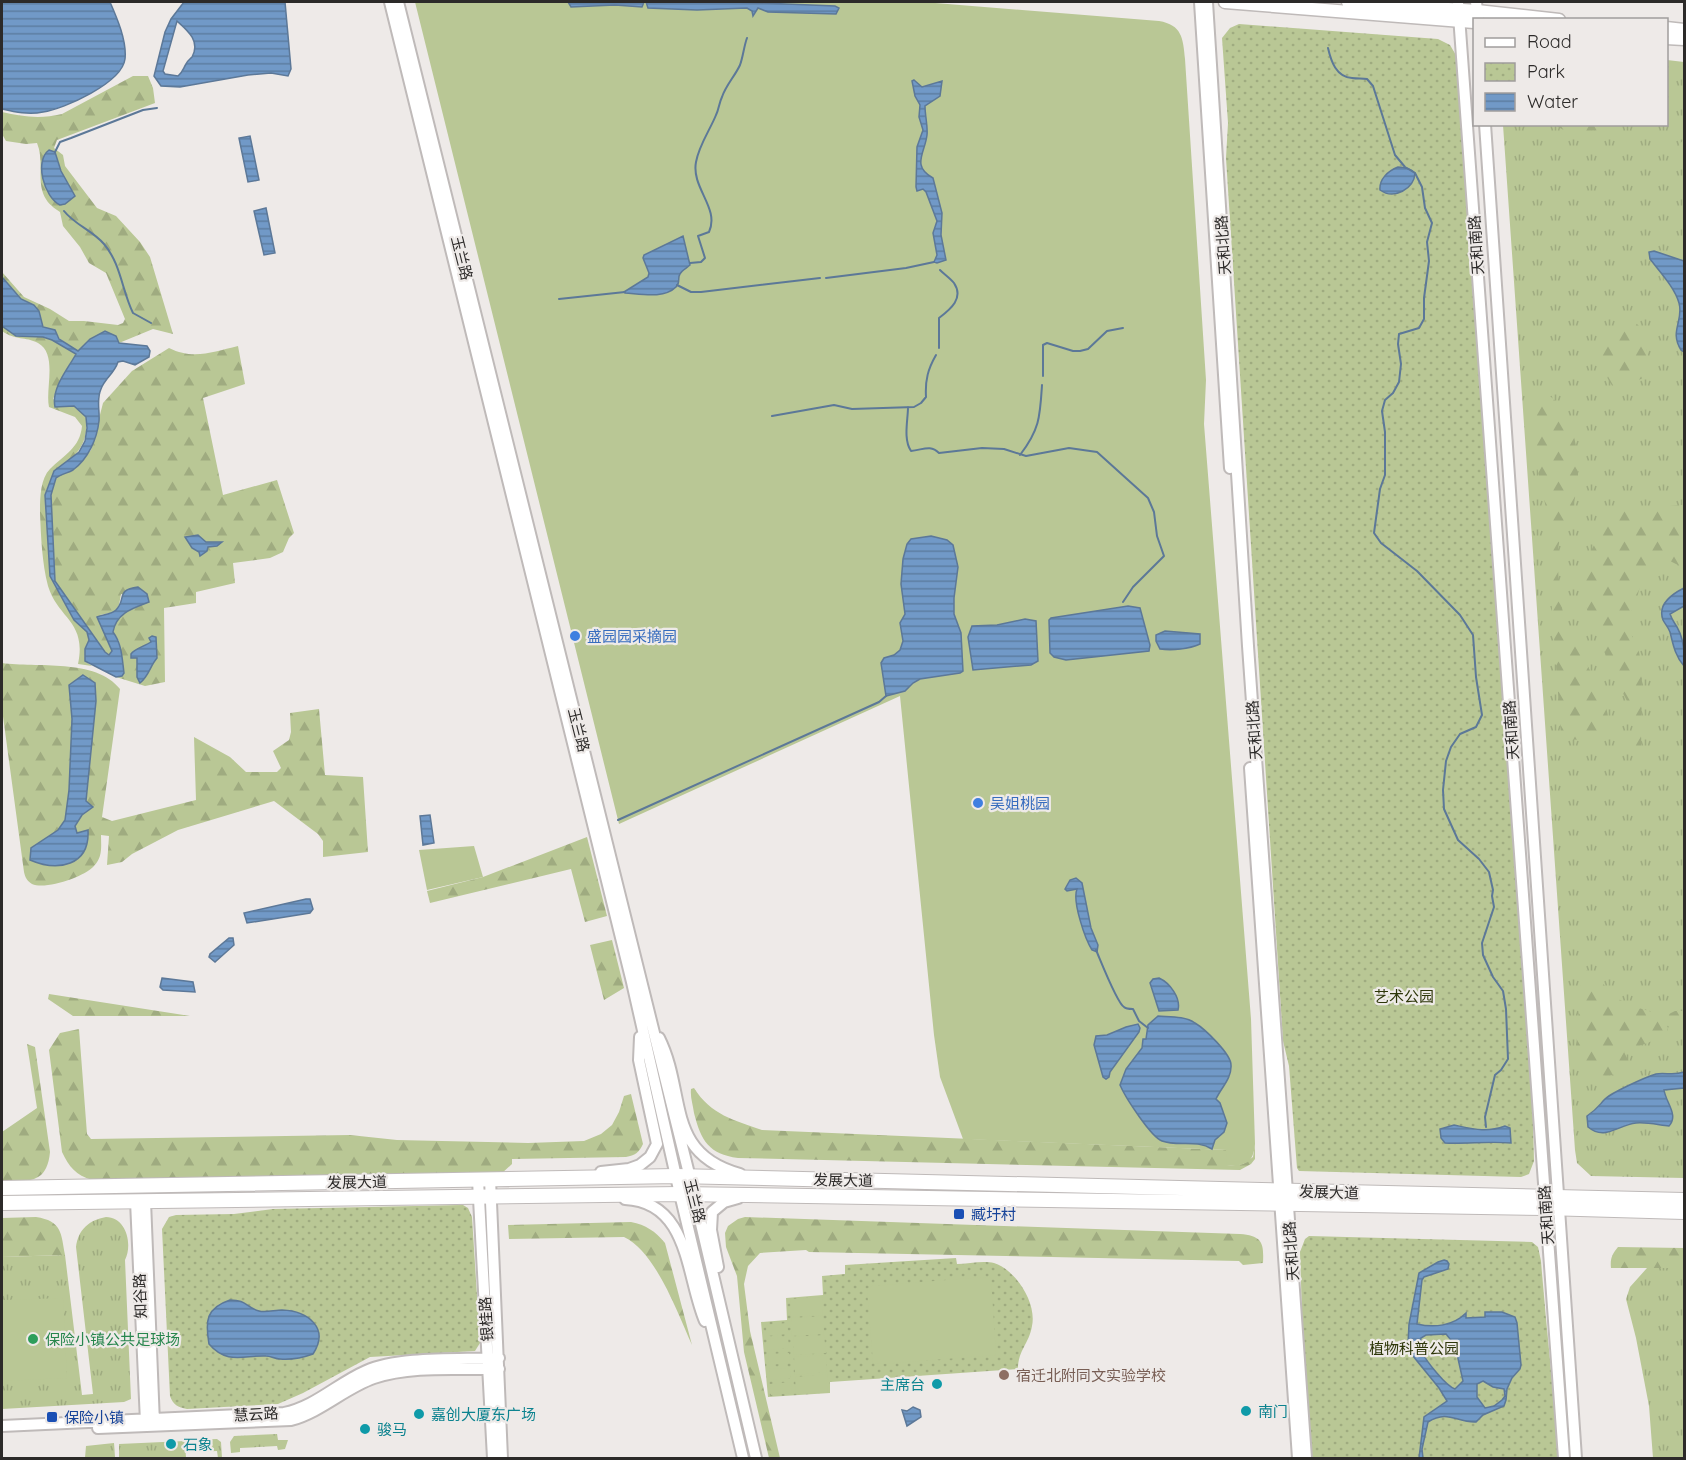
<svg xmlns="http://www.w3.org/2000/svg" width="1686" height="1460" font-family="Quicksand,'Noto Sans SC',sans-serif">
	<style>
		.grass { fill: url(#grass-tufts) }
		.forest { fill: url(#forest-firs) }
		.park { fill: url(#park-dots) }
		.garden { fill: #b9c795 }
		.water { fill: url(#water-rules); stroke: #5c7898; stroke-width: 1.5; fill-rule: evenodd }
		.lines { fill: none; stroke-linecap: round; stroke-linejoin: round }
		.stream { stroke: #5c7898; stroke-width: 2 }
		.tertiary-casing { stroke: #bfbab9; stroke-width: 14 }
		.secondary-casing { stroke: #bfbab9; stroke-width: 15 }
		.primary-casing { stroke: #bfbab9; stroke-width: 16 }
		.tertiary { stroke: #fff; stroke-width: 10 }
		.secondary { stroke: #fff; stroke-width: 12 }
		.primary { stroke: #fff; stroke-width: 14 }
		.shop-dot { fill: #3f7fe0; stroke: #eeeae8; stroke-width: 2 }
		.transit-dot { fill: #1a4fb4; stroke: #eeeae8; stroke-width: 2 }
		.leisure-dot { fill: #2e9e5b; stroke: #eeeae8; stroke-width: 2 }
		.education-dot { fill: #8d6e63; stroke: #eeeae8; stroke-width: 2 }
		.culture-dot { fill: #0f9aa8; stroke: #eeeae8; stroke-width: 2 }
		.labels { text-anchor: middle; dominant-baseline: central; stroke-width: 4.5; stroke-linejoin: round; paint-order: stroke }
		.street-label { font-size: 15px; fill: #2c2a29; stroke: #eeeae8 }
		.shop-label { font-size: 15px; fill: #366cbe; stroke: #eeeae8; text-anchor: start }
		.park-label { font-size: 15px; fill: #2d3608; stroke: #eeeae8 }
		.transit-label { font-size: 15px; fill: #164399; stroke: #eeeae8; text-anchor: start }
		.leisure-label { font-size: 15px; fill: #27864d; stroke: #eeeae8; text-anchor: start }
		.education-label { font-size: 15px; fill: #785e54; stroke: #eeeae8; text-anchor: start }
		.culture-label { font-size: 15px; fill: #0d838f; stroke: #eeeae8; text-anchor: start }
	</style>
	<defs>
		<pattern id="grass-tufts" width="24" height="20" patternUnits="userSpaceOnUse" patternTransform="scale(1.5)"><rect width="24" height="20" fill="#b9c795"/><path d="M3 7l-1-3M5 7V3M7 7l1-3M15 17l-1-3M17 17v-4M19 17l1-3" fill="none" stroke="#9fab80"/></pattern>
		<pattern id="forest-firs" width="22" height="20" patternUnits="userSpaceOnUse" patternTransform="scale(1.5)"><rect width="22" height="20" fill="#b9c795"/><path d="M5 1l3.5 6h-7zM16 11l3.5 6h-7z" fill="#9fab80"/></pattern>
		<pattern id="park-dots" width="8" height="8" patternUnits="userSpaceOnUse" patternTransform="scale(1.5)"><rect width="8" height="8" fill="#b9c795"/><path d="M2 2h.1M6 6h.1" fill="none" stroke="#9fab80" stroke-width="1.8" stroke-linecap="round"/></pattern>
		<pattern id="water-rules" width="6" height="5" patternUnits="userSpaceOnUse" patternTransform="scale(1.5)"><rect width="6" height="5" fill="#7199c7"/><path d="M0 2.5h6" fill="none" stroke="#5d7da2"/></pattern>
	</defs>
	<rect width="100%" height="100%" fill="#eeeae8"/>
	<!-- grass -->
	<path class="grass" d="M1667,60L1684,62V1178L1591,1176L1577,1163L1575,1150L1503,125L1666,124Z
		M106,1217C126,1217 133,1244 125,1260L131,1399L124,1402L2,1409V1257L65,1255L82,1395L93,1394L76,1247C78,1230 89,1220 106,1217Z
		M1647,1268H1684V1458H1653L1649,1406L1636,1338L1626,1299L1630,1287Z
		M277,1434L278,1440H288L285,1449L278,1450L277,1446L240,1448V1452L231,1453L230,1442L234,1436Z
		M217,1439L221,1442L222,1458H218L217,1451L191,1452V1440Z
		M185,1441L186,1458H119V1444Z
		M114,1443L115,1457L85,1458L86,1446Z"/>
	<!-- forest -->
	<path class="forest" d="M133,76H148L153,88L155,103L57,140L54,148L63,155L65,166L97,208L116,216L140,242L150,257L173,334L153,329L119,343L90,339L78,352L59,338L55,330L43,327L39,311L34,305L21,299L2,277V272L24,297L50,309L69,321H84L118,325L123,323L125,319L106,273L89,263L80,247L63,226L60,212C29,194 47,167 37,143L26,144L6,141L2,134V112C23,117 41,119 62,114Z
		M1555,125H1608L1607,130L1567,132Z
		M1684,140V168L1675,164L1672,154L1677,146Z
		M1626,322L1636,323L1642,329L1651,371L1641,379L1613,387C1603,372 1596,355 1602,336L1613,331L1616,324Z
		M2,326L16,336L43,337L52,340L76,354L63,375L53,399L70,407L74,406L86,417C91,461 54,460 45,495L50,576L74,620L87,632L89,640L85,649V661L92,666L78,664C87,621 58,619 48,586C42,563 41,537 40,513C40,499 40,479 50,469C64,455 80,448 82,426L75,417L49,407C45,389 58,354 38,343C25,336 16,341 2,331Z
		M238,346L245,384L203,398L223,495L277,480L294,533L289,538L283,552L270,558L233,563L235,583L196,592V603L164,608L165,682L145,686L116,677L122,676L124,673L119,641L113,632C116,613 133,608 149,602L121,594L119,605L115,612L100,615L112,651L109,655L105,652L55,581L51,495L56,478L64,472L71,471L91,450L103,403L132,371L169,348C193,360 213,352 238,346Z
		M1537,390C1577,401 1584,469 1574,502C1570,519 1557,537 1558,555C1558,577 1559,602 1566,623C1577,653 1615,702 1608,733L1597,739L1563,740L1561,735L1548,553L1549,522L1531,439V396L1533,391Z
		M1684,505V568L1668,560L1659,564L1640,586L1636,602L1628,618V627L1639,652L1642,666L1641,755L1635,756L1634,714L1617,682L1584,602L1581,583L1584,564L1601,532L1612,518L1624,509Z
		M2,663C36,668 96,658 120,689L102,817L112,821L196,800L194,737L230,757L246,772H277L281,768L273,751L289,740L291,732L290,713L319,709L325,775L363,777L368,852L323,857V841L318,834L274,801L178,830L132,854L122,862L107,865L109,836L101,835C101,846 103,857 94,866C84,877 46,890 32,884C27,881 25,877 24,872L2,709Z
		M587,837L607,916L585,922L571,869L430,903L427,891L483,877Z
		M612,940L624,988L604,1000L590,945Z
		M1585,970C1600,974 1605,990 1617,998C1630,1007 1647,1010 1662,1015L1668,1028L1665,1036L1624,1052L1630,1064C1616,1077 1603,1081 1587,1068C1581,1063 1578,1059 1576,1052L1581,974Z
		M49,994L190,1016H73L48,999Z
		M1675,1011H1684V1026C1675,1028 1667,1026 1667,1015Z
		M79,1029L87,1134L91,1139L350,1135L397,1140L528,1143L584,1141L601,1134L612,1125L619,1112L624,1096L631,1094L643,1144C639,1153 635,1155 626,1157L512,1159V1164L501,1174L92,1180C76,1175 69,1167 62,1152L49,1050L60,1033Z
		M27,1044L35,1047L50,1152C47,1185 27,1181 2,1181V1132L37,1108Z
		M694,1088C711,1115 734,1120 762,1130L1227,1150V1166L1243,1164L1253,1157L1255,1144V1159L1251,1164L1240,1170L738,1158C709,1154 701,1141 694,1113C693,1105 690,1097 691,1089Z
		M36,1217C62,1221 61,1233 65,1255L2,1257V1218Z
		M745,1217L1240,1234C1262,1236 1264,1242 1263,1263L1243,1265L1239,1261L809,1252L806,1250L760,1253L748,1266L744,1284L750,1331L780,1458H769L744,1352L737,1276L726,1247L725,1233L728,1226L738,1219Z
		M631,1222C646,1225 655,1231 665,1243L692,1345C678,1314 656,1252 624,1237L509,1239L508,1225Z
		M1618,1247L1684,1248V1268H1611C1610,1259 1612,1254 1618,1247Z"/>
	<!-- park -->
	<path class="park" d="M1239,24L1438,39L1450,45L1457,57L1464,158L1470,185L1531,1040L1534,1161L1529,1174L1521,1177L1299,1171L1297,1168L1289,1066L1283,1041L1226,158L1228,123L1222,38L1230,28Z
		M463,1205L468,1208L472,1217L480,1343L475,1351L370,1357L303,1393L278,1404L187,1409C178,1407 173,1405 170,1396L162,1229L169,1217L176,1215L234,1214L273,1209Z
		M1309,1236L1532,1242L1538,1247L1541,1261C1546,1327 1554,1392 1559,1458H1310L1304,1376L1300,1252L1305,1239Z
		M956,1258L957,1264C968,1264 983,1260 994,1263C1016,1270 1037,1303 1032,1326C1029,1344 1018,1350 1018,1369L830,1382V1393L768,1397L761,1322L787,1320L786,1298L823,1295L822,1276L845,1274V1265Z"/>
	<!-- garden -->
	<path class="garden" d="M415,2H923L1159,21C1182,25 1183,38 1185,59L1206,380L1204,424L1251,1019L1255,1144C1253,1164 1246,1165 1227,1166L1226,1150L963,1139L940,1077L934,1035L900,696L619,824Z
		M474,846L483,877L427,890L419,850Z
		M984,1277L991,1278L996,1355L881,1364L873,1363L867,1289L872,1286Z
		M822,1297L823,1315L791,1317L790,1299Z
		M63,1298L67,1378L2,1381V1300Z
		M823,1316L824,1334L792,1336L791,1318Z
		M787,1323L788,1334L767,1336L766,1325Z
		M824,1335L826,1353L794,1355L793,1337Z
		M788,1337L789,1348L768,1350L767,1339Z
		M789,1353L790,1363L769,1365L768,1354Z
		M826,1355L827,1372L795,1375L794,1357Z
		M790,1368L791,1378L770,1380L769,1369Z
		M827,1374L828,1392L796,1394L795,1377Z
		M791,1382L792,1393L771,1395L770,1384Z"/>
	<!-- water -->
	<path class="water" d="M2,2H110C117,18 127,41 125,59C122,83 64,109 43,112C29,115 15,112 2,109Z
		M184,2H285L291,69L288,76L271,73L248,75L180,87L161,86L154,76L165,32L171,19ZM177,21C187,30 201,41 192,57C190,59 187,61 186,64C183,69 183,72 178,76L165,74L163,71Z
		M568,2H644L642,7L615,5L571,7Z
		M646,2H734L835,6L839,8L836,14L768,12L758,8L753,16L752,11L747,8L697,10L648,8Z
		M914,80L922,87L942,81L940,96L925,106C925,116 928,126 927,135C925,153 911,166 933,178L942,213L941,235L946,260L937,263L934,262L937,255L933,233L937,221L926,192L923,189L917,191L916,187L917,147L923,130L919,117L920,105L915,96L912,81Z
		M250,136L259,180L248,182L239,138Z
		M49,150L55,152L61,171L75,196L65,204L60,205C44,197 34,161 49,150Z
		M1398,167C1405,167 1410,168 1415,173C1414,189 1394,200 1380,190C1379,179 1388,171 1398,167Z
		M266,208L275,253L264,255L254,211Z
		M683,236L690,265C687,268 682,270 680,274C677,278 681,282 676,287C664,299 641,294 625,293L624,292L648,277L649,273L643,258L644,255Z
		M1654,251L1684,261V352L1681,350C1669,331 1684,321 1679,303C1675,288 1660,272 1650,259L1649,252Z
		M2,277L21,299L34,305L39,311L43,327L55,330L59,339L78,351L90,339L105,331L116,336L119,343L147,346L150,351L149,357L135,365L123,361L118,362C114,374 105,378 101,389C96,400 100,410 99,421C97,439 88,459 73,470C68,473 61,474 56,478L51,495L55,581L105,652L109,655L112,651L97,617C103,614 111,615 116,610C127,599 115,590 138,587L147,594L149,602C133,608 116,613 113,632C122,644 122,658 124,673L122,676L116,677L85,661V649L89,640L87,632L74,620L50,576L45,495L54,471L79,452L85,441L87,428L86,417L74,406L55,407C51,388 68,369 76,354L52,340L43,337L16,336L2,326Z
		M198,535L206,542H222L217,546L208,547L207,551L200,556L199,552L192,548L185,537Z
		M931,536L947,540L953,545L958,567L954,598V614L961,633L963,671L960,673L920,679L913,683L905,691L886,696L881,663L884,658L894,655L900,650L903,641L900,623L905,614L901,584L903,559L907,544L911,539Z
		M1684,588V606L1670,614C1672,620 1674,622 1677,627C1684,639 1685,652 1684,666C1675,656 1673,644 1670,632C1668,627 1665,624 1663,620C1657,604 1672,594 1684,588Z
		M1128,606L1140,608L1150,645L1149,651L1066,660L1054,657L1050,653L1049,620L1051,618Z
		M1025,619L1036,621L1038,661L1031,665L973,670L968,637L972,626L997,625Z
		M1165,631L1200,634V644C1189,649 1172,651 1160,649L1156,641V635Z
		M152,636L156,637L157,658C150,666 149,676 140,683L137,677V658H131V654C134,649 145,646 151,642L149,638Z
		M83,675L95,683L96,701L86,801L93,807L82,815L75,826L77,833L88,830C90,866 58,872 30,860L31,848L58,830L65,820L69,790L72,719L69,685Z
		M430,815L434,843L423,845L420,816Z
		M1076,878L1082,883L1091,928L1098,945L1097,952L1092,950C1085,939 1072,901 1077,889L1067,891L1065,889L1070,880Z
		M306,899H310L313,909L310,913L247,923L244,913Z
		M229,938H233L234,945L215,962L209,957L210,954Z
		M162,978L193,982L195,992L163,990L160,987Z
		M1159,978C1170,983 1181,998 1178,1010L1159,1011L1150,983L1153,979Z
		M1158,1016C1169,1017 1185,1016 1195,1023C1205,1029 1231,1054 1231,1065C1232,1078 1221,1088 1216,1099L1220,1103L1227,1123L1224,1132L1215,1140L1212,1149C1196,1139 1178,1147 1162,1141C1151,1137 1125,1097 1120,1085L1126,1069L1142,1048L1143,1039H1146L1148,1025Z
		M1138,1024L1140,1028L1139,1032L1110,1072L1109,1077L1106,1079L1103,1077L1094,1045L1096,1036L1107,1035L1126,1027Z
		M1684,1072V1088L1664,1090C1666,1103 1679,1115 1669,1126C1659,1125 1647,1122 1636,1123C1618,1125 1605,1141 1588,1127L1587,1116C1597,1109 1597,1108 1604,1100C1610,1093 1646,1077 1656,1074C1665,1072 1673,1076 1684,1072Z
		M1454,1125C1473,1129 1486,1133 1505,1126L1510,1128L1511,1143C1489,1141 1467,1144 1445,1143L1441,1138L1440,1129Z
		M1444,1260L1447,1261L1449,1264L1448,1269L1424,1277L1422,1280L1417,1324C1434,1328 1453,1326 1466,1313V1318L1485,1317V1312H1502L1515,1317L1517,1323L1521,1365L1520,1369L1512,1378L1507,1389L1506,1400L1504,1406L1483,1415L1476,1422C1457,1423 1448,1409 1428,1422L1422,1449L1423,1458H1419L1424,1417L1447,1401L1439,1388L1413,1356L1408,1344L1409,1324L1419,1273L1438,1262ZM1446,1334L1455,1345L1463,1381L1455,1389C1446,1386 1426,1361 1422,1352C1419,1347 1420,1343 1421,1338L1426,1335ZM1483,1381L1493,1387L1504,1389L1505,1396L1502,1400L1494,1406L1485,1408L1477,1397V1384Z
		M230,1300C247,1300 245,1307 259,1311C265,1313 275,1310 282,1310C308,1311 330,1328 313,1354C302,1358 292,1360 280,1359C275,1359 271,1356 266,1356C244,1355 227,1365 209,1344C205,1321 206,1308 230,1300Z
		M913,1407L920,1410L921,1417L907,1426L902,1410L907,1411Z"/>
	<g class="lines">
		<!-- stream -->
		<path class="stream" d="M1328,48C1331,61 1336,77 1352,78C1358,79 1362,78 1367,79L1373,86L1395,155L1405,167L1415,173L1422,187L1425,208L1432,223L1427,242L1429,261L1424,298V319L1419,328L1399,334L1398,344L1401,364L1399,382L1393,393L1385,400L1382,411L1385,432V475L1380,489L1374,533L1381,543L1417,571L1460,615L1473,635L1476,677L1482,715L1476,727L1460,734L1451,747L1446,761L1443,790L1444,809L1458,840L1479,859L1489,872L1493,890L1492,896L1494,907L1482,943L1483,955L1493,977L1503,991L1506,1009L1508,1059L1501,1070L1495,1075L1485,1117L1486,1127
			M55,152L60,142L71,138L143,110L157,108
			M64,211C75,225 92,230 104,244C121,264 122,291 133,313L151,323
			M690,263L701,262L705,258L698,236L709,232C720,208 691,188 696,162C699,145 710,130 716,115C719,109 719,103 722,97C726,85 735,76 740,65C743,57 744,46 747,38
			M826,278L906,268L934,262
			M677,285L691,292H701L820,278
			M559,299L625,292
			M939,348V318C951,309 964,298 954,283C950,278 944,274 940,270
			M1043,376V345L1047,343L1073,351H1080L1088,349L1107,331L1123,328
			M908,407C908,420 903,439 911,451C923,450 930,444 939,453L982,448L1004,449L1026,456L1069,448L1097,452L1148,498L1154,512L1157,536L1164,556L1133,587L1123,602
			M772,416L834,405L852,409L914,407L921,403L926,397C925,380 928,369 936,355
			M1020,455C1040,429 1040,416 1042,385
			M618,820L879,702L886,696
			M1096,950C1100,959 1117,1003 1124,1007C1126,1009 1130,1009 1133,1009L1139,1021L1148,1028"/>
		<defs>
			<path id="tertiary" d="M390,2L632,982L680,1194L743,1458
				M398,2L694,1194L756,1458
				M1200,2L1230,468
				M1207,2L1248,646L1306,1458
				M1458,2L1564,1458
				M1476,2L1478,19
				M1485,124C1517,569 1543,1014 1576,1458
				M1250,768L1298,1458
				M659,1038C687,1094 664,1153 740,1174
				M601,1172L629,1169L640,1165L650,1157L657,1144L639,1060L640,1037
				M490,1179L502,1458
				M478,1180L493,1458
				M625,1199C690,1202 686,1277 705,1321
				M136,1201L146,1422
				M145,1201L154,1423
				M718,1267L711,1230L712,1212L724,1202L738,1198
				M2,1426L284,1413C315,1407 338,1383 366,1371C400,1356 461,1360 499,1358
				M98,1428L291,1420C321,1412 345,1388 374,1378C411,1365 460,1370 499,1369"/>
			<path id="secondary" d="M1225,2L1474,22
				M1348,2L1477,11L1559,20
				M1666,28L1684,30
				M1666,38L1684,39"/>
			<path id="primary" d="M2,1188L676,1176L1684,1200
				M2,1203L680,1194L1545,1208L1684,1212"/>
		</defs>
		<!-- tertiary casing -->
		<use href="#tertiary" class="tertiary-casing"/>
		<!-- secondary casing -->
		<use href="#secondary" class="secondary-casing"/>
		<!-- primary casing -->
		<use href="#primary" class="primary-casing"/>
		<!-- tertiary -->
		<use href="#tertiary" class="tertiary"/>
		<!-- secondary -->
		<use href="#secondary" class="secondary"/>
		<!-- primary -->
		<use href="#primary" class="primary"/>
	</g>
	<!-- markers -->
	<g class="shop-dot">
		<circle cx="575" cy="636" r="6"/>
		<circle cx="978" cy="803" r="6"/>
	</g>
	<g class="transit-dot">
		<rect x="953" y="1208" width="12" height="12" rx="3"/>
		<rect x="46" y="1411" width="12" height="12" rx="3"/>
	</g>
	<circle class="leisure-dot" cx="33" cy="1339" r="6"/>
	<circle class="education-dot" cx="1004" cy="1375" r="6"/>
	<g class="culture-dot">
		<circle cx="937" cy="1384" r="6"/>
		<circle cx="1246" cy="1411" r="6"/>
		<circle cx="419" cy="1414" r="6"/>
		<circle cx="365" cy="1429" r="6"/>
		<circle cx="171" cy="1444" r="6"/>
	</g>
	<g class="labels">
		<!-- street labels -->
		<g class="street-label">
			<text transform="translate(1223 245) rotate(-94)">天和北路</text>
			<text transform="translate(1476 245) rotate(-94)">天和南路</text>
			<text transform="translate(462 258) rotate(76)">玉兰路</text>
			<text transform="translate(579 730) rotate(76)">玉兰路</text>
			<text transform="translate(1254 730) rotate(-94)">天和北路</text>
			<text transform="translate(1511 730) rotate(-94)">天和南路</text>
			<text transform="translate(843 1180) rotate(1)">发展大道</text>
			<text transform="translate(357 1182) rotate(-1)">发展大道</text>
			<text transform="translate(1329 1192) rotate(2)">发展大道</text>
			<text transform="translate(695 1201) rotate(76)">玉兰路</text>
			<text transform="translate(1546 1215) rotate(-94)">天和南路</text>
			<text transform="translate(1291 1251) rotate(-94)">天和北路</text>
			<text transform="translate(140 1296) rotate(-92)">知谷路</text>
			<text transform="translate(486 1319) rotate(-93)">银桂路</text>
			<text transform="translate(256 1414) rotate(-3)">慧云路</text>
		</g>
		<!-- shop labels -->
		<g class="shop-label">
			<text x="587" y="636">盛园园采摘园</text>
			<text x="990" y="803">吴姐桃园</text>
		</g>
		<!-- park labels -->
		<g class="park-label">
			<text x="1404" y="996">艺术公园</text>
			<text x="1414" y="1348">植物科普公园</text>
		</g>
		<!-- transit labels -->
		<g class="transit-label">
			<text x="971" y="1214">臧圩村</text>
			<text x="64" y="1417">保险小镇</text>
		</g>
		<!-- leisure labels -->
		<g class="leisure-label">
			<text x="45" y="1339">保险小镇公共足球场</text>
		</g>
		<!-- education labels -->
		<g class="education-label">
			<text x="1016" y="1375">宿迁北附同文实验学校</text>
		</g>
		<!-- culture labels -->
		<g class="culture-label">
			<text x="925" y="1384" text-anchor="end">主席台</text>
			<text x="1258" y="1411">南门</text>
			<text x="431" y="1414">嘉创大厦东广场</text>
			<text x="377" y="1429">骏马</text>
			<text x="183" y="1444">石象</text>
		</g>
	</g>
	<!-- border -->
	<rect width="1686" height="1460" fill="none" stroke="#2c2a29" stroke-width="6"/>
	<!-- legend -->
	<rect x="1473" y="18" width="195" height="108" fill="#eeeae8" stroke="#a09d9c" stroke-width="1.5"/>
	<rect x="1485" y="38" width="30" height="9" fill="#ffffff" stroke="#a09d9c" stroke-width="1.5"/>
	<text x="1527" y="48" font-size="18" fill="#2c2a29">Road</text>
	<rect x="1485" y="63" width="30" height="18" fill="url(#park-dots)" stroke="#a09d9c" stroke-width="1.5"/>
	<text x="1527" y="78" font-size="18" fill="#2c2a29">Park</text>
	<rect x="1485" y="93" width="30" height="18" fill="url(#water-rules)" stroke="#a09d9c" stroke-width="1.5"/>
	<text x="1527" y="108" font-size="18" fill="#2c2a29">Water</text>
</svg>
